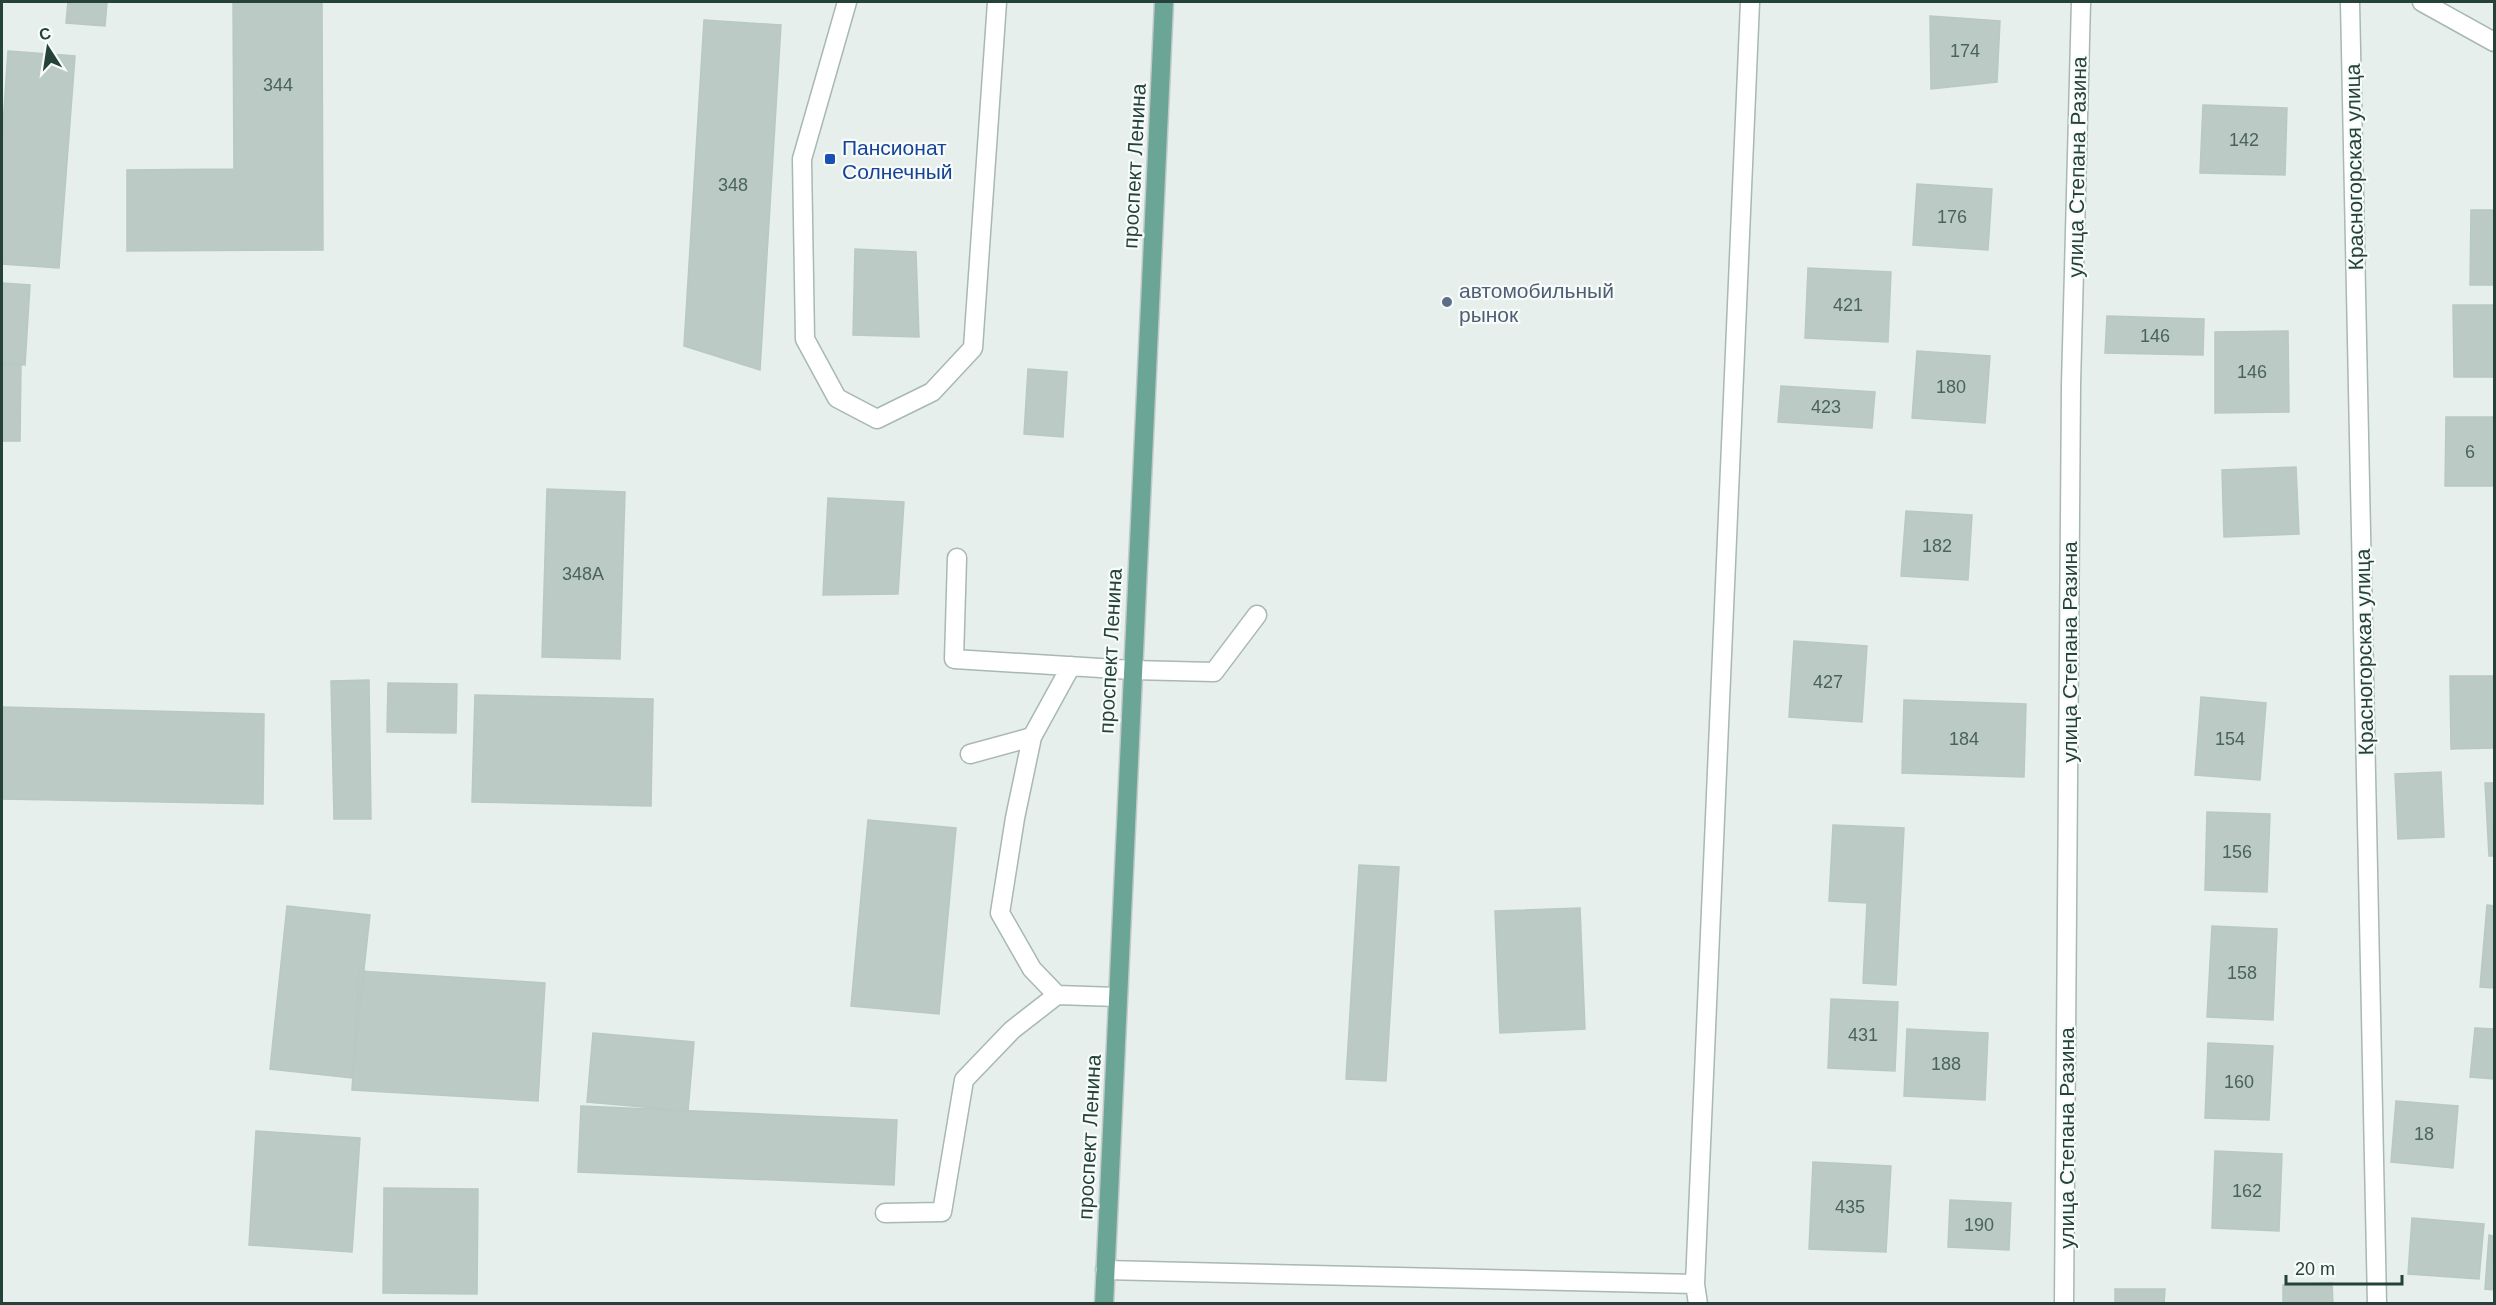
<svg xmlns="http://www.w3.org/2000/svg" width="2496" height="1305" font-family="Helvetica,sans-serif">
	<style>
		.building { fill: #bbcac4; stroke: #b8c9c2; stroke-width: 1.5 }
		.lines { fill: none; stroke-linecap: round; stroke-linejoin: round }
		.minor-casing { stroke: #a8b8b2; stroke-width: 21 }
		.major-casing { stroke: #c2cac8; stroke-width: 21 }
		.minor { stroke: #fff; stroke-width: 18 }
		.major { stroke: #6aa596; stroke-width: 18 }
		.transit-dot { fill: #1a4fb4; stroke: #f7fbf9; stroke-width: 2 }
		.service-dot { fill: #5c6f8a; stroke: #f7fbf9; stroke-width: 2 }
		.labels { text-anchor: middle; dominant-baseline: central; stroke-width: 4.5; stroke-linejoin: round; paint-order: stroke }
		.number-label { font-size: 18px; fill: #4a645c }
		.transit-label { font-size: 21px; fill: #164399; stroke: #f7fbf9; text-anchor: start }
		.street-label { font-size: 21px; fill: #24423a; stroke: #f7fbf9 }
		.service-label { font-size: 21px; fill: #4e5e75; stroke: #f7fbf9; text-anchor: start }
	</style>
	<rect width="100%" height="100%" fill="#e6efeb"/>
	<!-- building -->
	<path class="building" d="M68,2H107L105,26L66,23Z
		M233,2H322L323,250L127,251V170L234,169Z
		M1930,16L2000,21L1997,82L1931,89Z
		M704,20L781,25L760,370L684,346Z
		M8,51L75,56L59,268L2,264V139Z
		M2203,105L2287,108L2285,175L2200,173Z
		M1917,184L1992,189L1988,250L1913,245Z
		M2471,210H2494V285H2470Z
		M855,249L916,252L919,337L853,335Z
		M1808,268L1891,272L1888,342L1805,338Z
		M2,283L30,285L25,365L2,364Z
		M2453,305H2494V377H2454Z
		M2107,316L2204,319L2203,355L2105,353Z
		M2288,331L2289,412L2215,413V332Z
		M1917,351L1990,356L1985,423L1912,418Z
		M2,364H21L20,441H2Z
		M1028,369L1067,372L1063,437L1024,434Z
		M1781,386L1875,392L1872,428L1778,422Z
		M2446,417H2494V486H2445Z
		M2296,467L2299,534L2224,537L2222,470Z
		M547,489L625,492L620,659L542,657Z
		M828,498L904,502L898,594L823,595Z
		M1906,511L1972,515L1968,580L1901,576Z
		M1794,641L1867,646L1862,722L1789,717Z
		M2450,676H2494V748L2451,749Z
		M369,680L371,819H334L331,681Z
		M388,683L457,684L456,733L387,732Z
		M475,695L653,699L651,806L472,802Z
		M2201,697L2266,703L2260,780L2195,775Z
		M1904,700L2026,704L2024,777L1902,773Z
		M2,707L264,714L263,804L2,799Z
		M2441,772L2444,837L2398,839L2395,774Z
		M2485,783H2494V856H2489Z
		M2207,812L2270,814L2267,892L2205,890Z
		M868,820L956,828L939,1014L851,1006Z
		M1833,825L1904,828L1896,985L1863,983L1867,903L1829,901Z
		M1359,865L1399,867L1386,1081L1346,1079Z
		M2487,905L2494,906V988L2480,987Z
		M287,906L370,915L352,1078L270,1069Z
		M1580,908L1585,1029L1500,1033L1495,911Z
		M2212,926L2277,929L2273,1020L2207,1017Z
		M359,971L545,983L538,1101L352,1090Z
		M1831,999L1898,1002L1895,1071L1828,1068Z
		M2475,1028L2494,1029V1079L2470,1077Z
		M1907,1029L1988,1033L1985,1100L1904,1096Z
		M593,1033L694,1042L688,1111L587,1102Z
		M2208,1043L2273,1046L2269,1120L2205,1118Z
		M2396,1101L2458,1106L2453,1168L2391,1162Z
		M581,1106L897,1120L894,1185L578,1172Z
		M256,1131L360,1138L352,1252L249,1245Z
		M2215,1151L2282,1154L2279,1231L2212,1228Z
		M1813,1162L1891,1166L1886,1252L1809,1249Z
		M384,1188L478,1189L477,1294L383,1293Z
		M1950,1200L2011,1203L2009,1250L1948,1247Z
		M2412,1218L2484,1224L2479,1279L2408,1274Z
		M2489,1235L2494,1236V1290L2485,1289Z
		M2332,1283L2333,1304H2283V1285Z
		M2115,1289H2165L2164,1304H2115Z"/>
	<g class="lines">
		<defs>
			<path id="minor" d="M847,2L802,159L805,339L837,398L877,419L932,392L973,348L997,2
				M2350,2L2377,1304
				M2422,2L2494,42
				M957,558L954,659L1132,670L1214,672L1257,615
				M1071,666L1032,737L1015,818L1000,913L1032,969L1057,995L1117,997
				M970,754L1032,737
				M885,1213L942,1212L964,1080L1012,1030L1057,995
				M1105,1270L1695,1284
				M1698,1304L1695,1284L1750,2
				M2064,1304L2071,385L2081,2"/>
			<path id="major" d="M1104,1304L1164,2"/>
		</defs>
		<!-- minor casing -->
		<use href="#minor" class="minor-casing"/>
		<!-- major casing -->
		<use href="#major" class="major-casing"/>
		<!-- minor -->
		<use href="#minor" class="minor"/>
		<!-- major -->
		<use href="#major" class="major"/>
	</g>
	<!-- markers -->
	<rect class="transit-dot" x="824" y="153" width="12" height="12" rx="3"/>
	<circle class="service-dot" cx="1447" cy="302" r="6"/>
	<g class="labels">
		<!-- number labels -->
		<g class="number-label">
			<text x="1965" y="51">174</text>
			<text x="278" y="85">344</text>
			<text x="2244" y="140">142</text>
			<text x="733" y="185">348</text>
			<text x="1952" y="217">176</text>
			<text x="1848" y="305">421</text>
			<text x="2155" y="336">146</text>
			<text x="2252" y="372">146</text>
			<text x="1951" y="387">180</text>
			<text x="1826" y="407">423</text>
			<text x="2470" y="452">6</text>
			<text x="1937" y="546">182</text>
			<text x="583" y="574">348А</text>
			<text x="1828" y="682">427</text>
			<text x="1964" y="739">184</text>
			<text x="2230" y="739">154</text>
			<text x="2237" y="852">156</text>
			<text x="2242" y="973">158</text>
			<text x="1863" y="1035">431</text>
			<text x="1946" y="1064">188</text>
			<text x="2239" y="1082">160</text>
			<text x="2424" y="1134">18</text>
			<text x="2247" y="1191">162</text>
			<text x="1850" y="1207">435</text>
			<text x="1979" y="1225">190</text>
		</g>
		<!-- transit labels -->
		<g class="transit-label">
			<text x="842" y="147">Пансионат<tspan x="842" dy="24">Солнечный</tspan></text>
		</g>
		<!-- street labels -->
		<g class="street-label">
			<text transform="translate(1134 166) rotate(-87)">проспект Ленина</text>
			<text transform="translate(2077 167) rotate(-89)">улица Степана Разина</text>
			<text transform="translate(2354 167) rotate(-91)">Красногорская улица</text>
			<text transform="translate(1110 651) rotate(-87)">проспект Ленина</text>
			<text transform="translate(2069 652) rotate(-90)">улица Степана Разина</text>
			<text transform="translate(2364 652) rotate(-91)">Красногорская улица</text>
			<text transform="translate(1089 1137) rotate(-87)">проспект Ленина</text>
			<text transform="translate(2066 1138) rotate(-90)">улица Степана Разина</text>
		</g>
		<!-- service labels -->
		<g class="service-label">
			<text x="1459" y="290">автомобильный<tspan x="1459" dy="24">рынок</tspan></text>
		</g>
	</g>
	<!-- border -->
	<rect width="2496" height="1305" fill="none" stroke="#24423a" stroke-width="6"/>
	<!-- north arrow -->
	<g transform="translate(48 48) rotate(348)" stroke="#f7fbf9" stroke-width="4.5" paint-order="stroke">
	<path d="M0-4.5L10 22L0 15L-10 22Z" fill="#24423a"/>
	<text y="-9" font-size="16" font-weight="bold" text-anchor="middle" fill="#24423a">С</text>
	</g>
	<!-- scale -->
	<path d="M2286 1275v9h116v-9" fill="none" stroke="#24423a" stroke-width="3"/>
	<text x="2295" y="1275" font-size="18" fill="#24423a" stroke="#f7fbf9" stroke-width="4.5" paint-order="stroke">20 m</text>
</svg>
